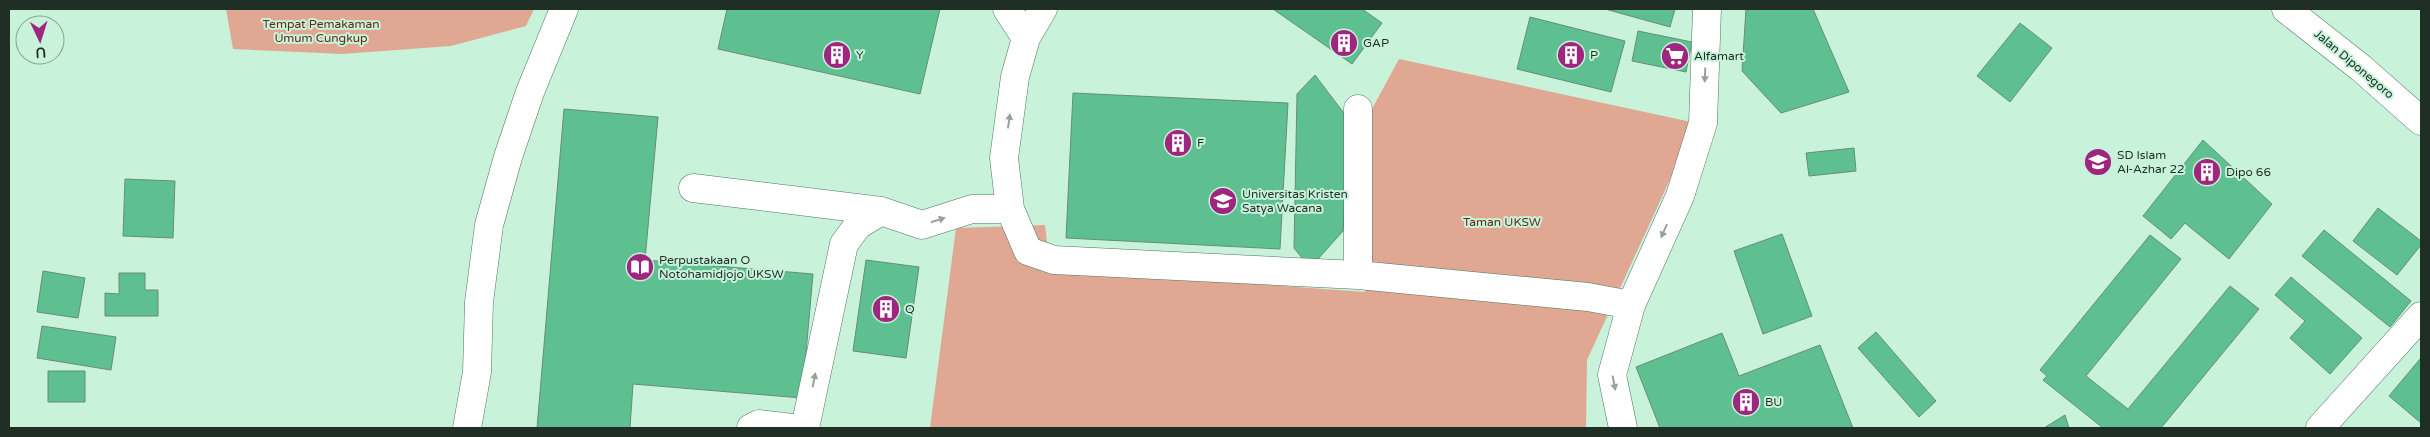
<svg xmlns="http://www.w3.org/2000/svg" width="2430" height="437" font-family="'Varela Round',sans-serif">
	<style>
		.green { fill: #e0a793 }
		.building { fill: #5ec091; stroke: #668d78 }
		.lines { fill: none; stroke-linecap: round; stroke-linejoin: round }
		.minor-casing { stroke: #4f7561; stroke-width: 29 }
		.major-casing { stroke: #4f7561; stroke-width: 29 }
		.minor { stroke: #fff; stroke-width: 28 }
		.major { stroke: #fff; stroke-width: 28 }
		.oneway { fill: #9aa19d }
		.labels { text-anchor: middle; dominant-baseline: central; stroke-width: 4; stroke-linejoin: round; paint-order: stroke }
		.park-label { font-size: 12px; fill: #622a14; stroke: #c9f2db }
		.poi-label { font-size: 12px; fill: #1f2f26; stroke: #c9f2db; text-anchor: start }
		.street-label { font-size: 12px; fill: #1f2f26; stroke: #c9f2db }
	</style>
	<rect width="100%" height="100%" fill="#c9f2db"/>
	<!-- green -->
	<path class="green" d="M226,9H534L526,26L451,46L342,54L233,49Z
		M1399,59L1696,123L1587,360L1586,428H930L956,228L1045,225L1050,269L1365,292L1372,109Z"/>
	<!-- building -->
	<path class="building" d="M727,9H940L920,94L718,49Z
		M1273,9H1362L1382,23L1352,64Z
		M1605,9H1675L1670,27Z
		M1746,9H1813L1849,92L1781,113L1742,71Z
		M1530,17L1625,41L1611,92L1517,69Z
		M2020,23L2052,48L2010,102L1977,76Z
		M1638,31L1692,42L1686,72L1632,61Z
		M1315,75L1349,120L1343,231L1310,268L1294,248L1297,94Z
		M1073,93L1288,103L1280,249L1066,238Z
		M564,109L658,117L645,260L813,274L802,398L633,384L630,428H537Z
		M2203,140L2272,204L2229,259L2185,223L2171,239L2143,216Z
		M1854,148L1856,171L1809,176L1806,153Z
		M125,179L175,181L173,238L123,236Z
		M2378,208L2421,241V245L2397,275L2353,241Z
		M2324,230L2411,301L2390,327L2302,256Z
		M1782,234L1812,316L1763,334L1734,251Z
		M2150,235L2181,259L2086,376L2128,409L2230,286L2259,309L2161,428H2103L2043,380L2047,376L2040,370Z
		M866,260L919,267L906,358L853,351Z
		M43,271L85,278L78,318L37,312Z
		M119,273H145V290H158V316H105V293L119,294Z
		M2291,277L2362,338L2330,374L2290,338L2305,321L2275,295Z
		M42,326L116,337L111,370L37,358Z
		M1876,332L1936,401L1919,417L1858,348Z
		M1722,333L1739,376L1820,345L1853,428H1660L1636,367Z
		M2420,359L2421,360V423L2389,396Z
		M48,371H85V402H48Z
		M2065,415L2069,428H2044Z"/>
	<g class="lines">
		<defs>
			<path id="minor" d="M1007,9L1026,38
				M693,188L881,211
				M1010,209L1028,251L1054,260L1358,275L1588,297L1631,305
				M1358,275V109
				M467,428L477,372L479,302L489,225L508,157L530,92L564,9
				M751,428L759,424L792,428
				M805,428L844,244L858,225L881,211L922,225L972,209H1010L1004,158L1015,77L1026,38L1043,9
				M1623,428L1612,375L1631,305L1680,196L1703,123L1707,9
				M2320,428L2421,316"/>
			<path id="major" d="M2286,9L2361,68L2421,121"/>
		</defs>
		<!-- minor casing -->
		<use href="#minor" class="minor-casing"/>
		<!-- major casing -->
		<use href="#major" class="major-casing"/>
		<!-- minor -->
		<use href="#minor" class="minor"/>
		<!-- major -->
		<use href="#major" class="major"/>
	</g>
	<!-- one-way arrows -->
	<defs><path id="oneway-solid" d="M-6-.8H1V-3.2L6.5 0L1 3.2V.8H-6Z" transform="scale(1.25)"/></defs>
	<g class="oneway">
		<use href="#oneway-solid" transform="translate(1705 75) rotate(92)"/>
		<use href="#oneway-solid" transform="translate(1009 121) rotate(-82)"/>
		<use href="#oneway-solid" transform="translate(938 220) rotate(-17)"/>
		<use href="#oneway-solid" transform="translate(1664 231) rotate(114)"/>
		<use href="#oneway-solid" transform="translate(814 380) rotate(-79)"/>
		<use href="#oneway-solid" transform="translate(1614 383) rotate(79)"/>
	</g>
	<!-- icons -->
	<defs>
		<symbol id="building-disc" viewBox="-11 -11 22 22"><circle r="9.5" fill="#9e267e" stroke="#c9f2db"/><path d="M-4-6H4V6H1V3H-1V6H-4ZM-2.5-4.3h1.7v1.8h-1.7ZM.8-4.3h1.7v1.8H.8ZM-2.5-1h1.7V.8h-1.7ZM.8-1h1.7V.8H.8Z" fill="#fff"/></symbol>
		<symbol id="supermarket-disc" viewBox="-11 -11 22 22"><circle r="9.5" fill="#9e267e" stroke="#c9f2db"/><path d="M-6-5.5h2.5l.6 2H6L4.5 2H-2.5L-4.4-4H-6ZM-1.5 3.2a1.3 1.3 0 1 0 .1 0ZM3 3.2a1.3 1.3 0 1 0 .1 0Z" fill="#fff"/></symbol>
		<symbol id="school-disc" viewBox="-11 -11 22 22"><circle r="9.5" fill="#9e267e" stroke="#c9f2db"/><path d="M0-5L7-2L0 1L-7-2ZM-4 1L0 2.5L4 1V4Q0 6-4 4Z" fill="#fff"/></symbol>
		<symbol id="university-disc" viewBox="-11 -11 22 22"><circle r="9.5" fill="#9e267e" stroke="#c9f2db"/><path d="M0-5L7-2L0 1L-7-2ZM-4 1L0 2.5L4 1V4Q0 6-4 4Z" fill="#fff"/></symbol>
		<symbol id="library-disc" viewBox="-11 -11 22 22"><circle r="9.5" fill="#9e267e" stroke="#c9f2db"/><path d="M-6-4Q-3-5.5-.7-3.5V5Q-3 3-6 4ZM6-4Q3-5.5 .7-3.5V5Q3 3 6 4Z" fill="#fff"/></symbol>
	</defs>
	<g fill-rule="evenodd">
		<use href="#building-disc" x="1328" y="27" width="32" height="32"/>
		<use href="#building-disc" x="821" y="39" width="32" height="32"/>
		<use href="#building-disc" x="1555" y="39" width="32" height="32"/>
		<use href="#supermarket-disc" x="1659" y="40" width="32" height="32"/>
		<use href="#building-disc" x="1162" y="127" width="32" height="32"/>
		<use href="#school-disc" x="2082" y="146" width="32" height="32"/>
		<use href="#building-disc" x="2191" y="156" width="32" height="32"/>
		<use href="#university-disc" x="1207" y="185" width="32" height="32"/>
		<use href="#library-disc" x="624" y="251" width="32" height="32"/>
		<use href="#building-disc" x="870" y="293" width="32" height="32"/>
		<use href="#building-disc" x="1730" y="386" width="32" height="32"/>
	</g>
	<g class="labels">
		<!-- park labels -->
		<g class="park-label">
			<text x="321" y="24">Tempat Pemakaman<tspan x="321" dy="14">Umum Cungkup</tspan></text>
			<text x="1502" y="222">Taman UKSW</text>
		</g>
		<!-- poi labels -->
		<g class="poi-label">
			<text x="1363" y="43">GAP</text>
			<text x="856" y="55">Y</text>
			<text x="1590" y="55">P</text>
			<text x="1694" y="56">Alfamart</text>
			<text x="1197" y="143">F</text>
			<text x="2117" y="155">SD Islam<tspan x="2117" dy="14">Al-Azhar 22</tspan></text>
			<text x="2226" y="172">Dipo 66</text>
			<text x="1242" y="194">Universitas Kristen<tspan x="1242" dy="14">Satya Wacana</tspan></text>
			<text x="659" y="260">Perpustakaan O<tspan x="659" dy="14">Notohamidjojo UKSW</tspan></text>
			<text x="905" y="309">Q</text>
			<text x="1765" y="402">BU</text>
		</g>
		<!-- street labels -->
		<g class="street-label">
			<text transform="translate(2354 64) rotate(40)">Jalan Diponegoro</text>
		</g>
	</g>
	<!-- border -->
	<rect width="2430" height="437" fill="none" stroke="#1f2f26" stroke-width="20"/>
	<!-- north arrow -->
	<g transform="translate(40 40) rotate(176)"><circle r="24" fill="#c9f2db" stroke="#85a493"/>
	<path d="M0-4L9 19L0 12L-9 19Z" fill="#9e267e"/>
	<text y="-8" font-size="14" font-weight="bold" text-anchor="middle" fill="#1f2f26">U</text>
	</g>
</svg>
